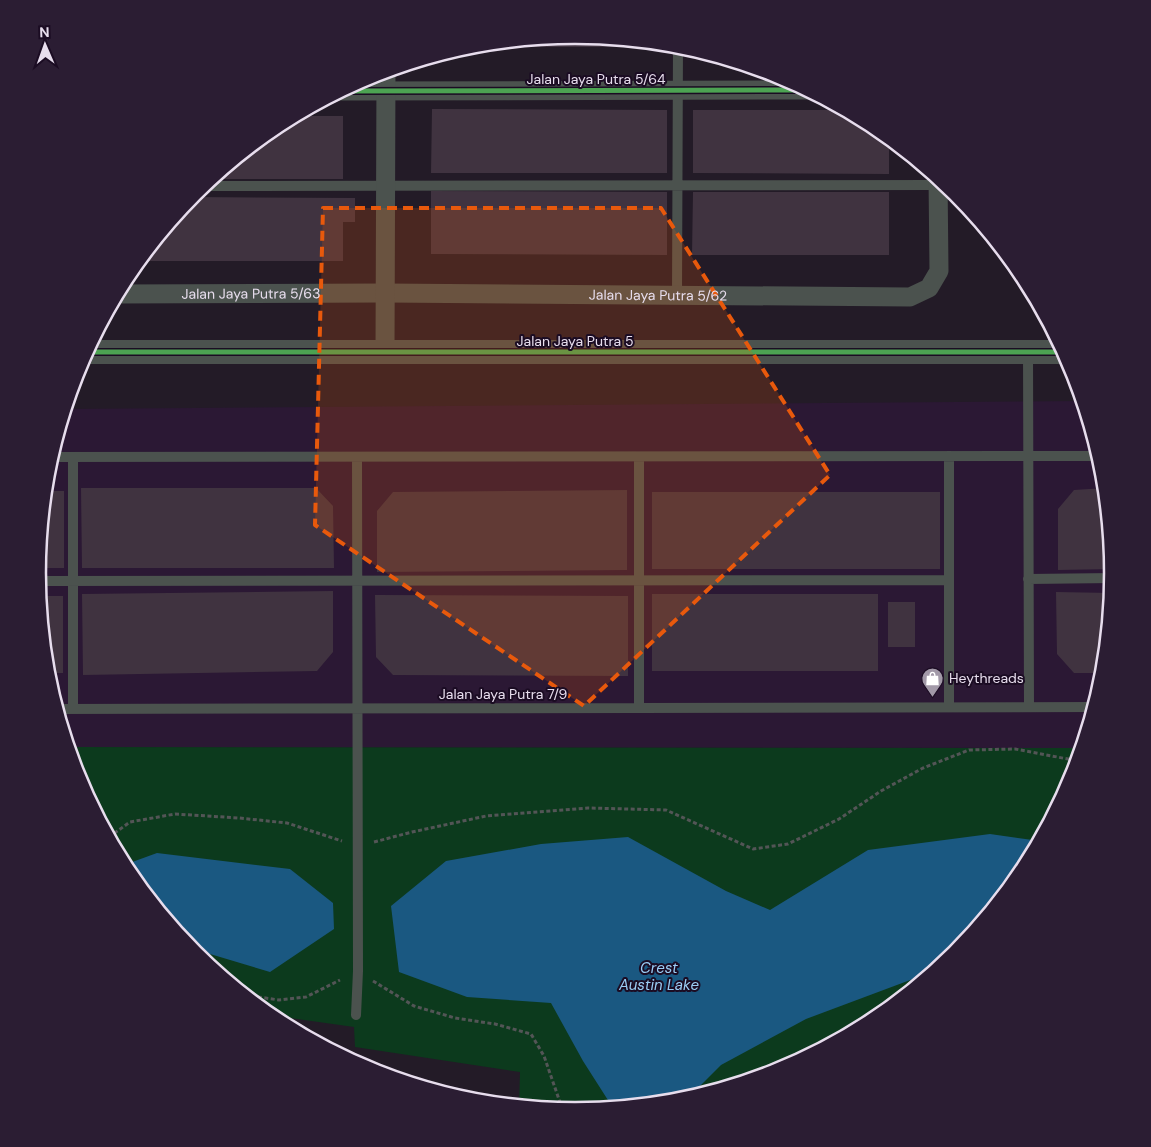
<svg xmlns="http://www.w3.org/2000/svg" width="1151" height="1147" font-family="'DM Sans',sans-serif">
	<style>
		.built { fill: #2b1834 }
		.green { fill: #0c3a1d }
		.water { fill: #1a5881 }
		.building { fill: #403340 }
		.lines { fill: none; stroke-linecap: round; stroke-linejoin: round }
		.path { stroke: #535556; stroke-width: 3; stroke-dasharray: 4 2.5; stroke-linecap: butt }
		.service { stroke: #4b524e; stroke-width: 10 }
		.minor { stroke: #4b524e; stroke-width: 19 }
		.tertiary { stroke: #4b524e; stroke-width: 24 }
		.cycleway-casing { stroke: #1b0c23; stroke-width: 8 }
		.cycleway { stroke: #4ca352; stroke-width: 5 }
		.marked { fill: #e8590c; fill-opacity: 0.2; stroke: #e8590c; stroke-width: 4; stroke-dasharray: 10 6; stroke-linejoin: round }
		.labels { text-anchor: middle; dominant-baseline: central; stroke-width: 4; stroke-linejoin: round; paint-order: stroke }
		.street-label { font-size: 14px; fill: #e7dded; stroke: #1b0c23 }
		.poi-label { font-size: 14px; fill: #e7dded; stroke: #1b0c23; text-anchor: start }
		.water-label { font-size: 15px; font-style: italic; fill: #9bcdf5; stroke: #1b0c23 }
		.rim { fill: none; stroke: #e7dded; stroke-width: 2.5 }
	</style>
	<rect width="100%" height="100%" fill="#231b27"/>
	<!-- built -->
	<path class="built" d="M1083,401L1104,469L1114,574L1104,679L1083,748L68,747L47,678L37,573L47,468L65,409Z"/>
	<!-- green -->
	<path class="green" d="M68,747L1083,748L1073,780L1023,873L956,954L874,1021L781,1071L680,1102L575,1112L519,1106L520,1072L355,1047L354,1027L269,1015L195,954L128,872L78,779Z"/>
	<!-- water -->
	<path class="water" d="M990,834L1040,841L1023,873L956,954L937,970L806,1019L721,1065L686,1100L680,1102L613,1108L583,1061L551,1003L467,997L399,972L391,906L446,861L541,844L628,837L726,891L770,910L868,850Z
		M157,853L290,869L333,903L334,929L270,972L190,948L128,872L124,865Z"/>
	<!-- building -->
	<path class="building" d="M575,35L669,44V47H471V45Z
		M432,109L667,110V173H431Z
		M693,110H846L875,126L889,138V174L693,173Z
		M294,116H343V179H212L277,126Z
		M431,191L667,192V255L431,254Z
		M693,192H889V255H692Z
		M191,197L355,198V222H343V261H139Z
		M81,488H316L333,506L334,568H82Z
		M1106,488L1114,569L1058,570V509L1074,490Z
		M627,490V570L377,572V511L393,492Z
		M45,491H64V568H38Z
		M652,492H940V569H652Z
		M333,591V652L317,671L83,675L82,594Z
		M1056,592L1112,593L1104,673H1074L1057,654Z
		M652,594H878V671H652Z
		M375,595L628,596V676L393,675L376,657Z
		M39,596H63V673H47Z
		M888,602H915V647H888Z"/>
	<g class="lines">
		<!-- path -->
		<path class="path" d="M109,837L130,822L175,814L239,818L287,823L342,841
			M374,842L412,832L486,816L588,808L666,810L753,849L788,844L839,819L881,791L923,768L969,750L1015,749L1073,760H1079
			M373,981L414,1006L455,1018L495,1024L531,1034L544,1056L563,1111
			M245,995L279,1000L306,997L340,980"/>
		<!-- service -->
		<path class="service" d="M203,186L938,185
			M677,295L678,45
			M1028,352L1029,707
			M949,456V707
			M51,457L1100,456
			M73,457V709
			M639,457V708
			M1028,579L1114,578
			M38,581L949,580
			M56,709L1095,707
			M356,1015L358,971L357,457"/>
		<!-- minor -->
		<g class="minor">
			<path d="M342,91L807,90"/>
			<path id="s1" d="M117,294L385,293L910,297L929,288L939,271L938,177"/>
			<path d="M385,352L386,71"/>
		</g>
		<!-- tertiary -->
		<path class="tertiary" d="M86,352H1065"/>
		<defs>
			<path id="cycleway" d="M342,91L807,90
				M86,352H1065"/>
		</defs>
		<!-- cycleway casing -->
		<use href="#cycleway" class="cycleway-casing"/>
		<!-- cycleway -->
		<use href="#cycleway" class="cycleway"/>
	</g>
	<!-- marked area -->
	<path class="marked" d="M323,208H661L830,475L584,706L315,525Z"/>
	<!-- icons -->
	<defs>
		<symbol id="shop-pin" viewBox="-11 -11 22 30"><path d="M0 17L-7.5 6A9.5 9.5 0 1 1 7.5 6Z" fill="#a299a8" stroke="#1b0c23"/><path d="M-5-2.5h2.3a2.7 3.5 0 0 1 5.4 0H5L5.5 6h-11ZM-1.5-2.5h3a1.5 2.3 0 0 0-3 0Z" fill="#fff"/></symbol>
	</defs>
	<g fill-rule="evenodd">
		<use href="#shop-pin" x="920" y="666" width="25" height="34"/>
	</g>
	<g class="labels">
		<!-- street labels -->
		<g class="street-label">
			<text x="596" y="79">Jalan Jaya Putra 5/64</text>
			<text stroke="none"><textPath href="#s1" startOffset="134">Jalan Jaya Putra 5/63</textPath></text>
			<text stroke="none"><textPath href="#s1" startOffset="541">Jalan Jaya Putra 5/62</textPath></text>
			<text x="575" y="341">Jalan Jaya Putra 5</text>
			<text x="503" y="694">Jalan Jaya Putra 7/9</text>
		</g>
		<!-- poi labels -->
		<g class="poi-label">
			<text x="949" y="678">Heythreads</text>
		</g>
		<!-- water labels -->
		<g class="water-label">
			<text x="659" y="968">Crest<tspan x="659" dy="17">Austin Lake</tspan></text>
		</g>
	</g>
	<!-- crop -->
	<path d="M0 0H1151V1147H0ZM46 573a529 529 0 1 1 1058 0a529 529 0 1 1-1058 0Z" fill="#2b1d33" fill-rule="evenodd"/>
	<path class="rim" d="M46 573a529 529 0 1 1 1058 0a529 529 0 1 1-1058 0Z"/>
	<!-- north arrow -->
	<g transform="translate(45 45) rotate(358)" stroke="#1b0c23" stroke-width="4" paint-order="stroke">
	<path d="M0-4L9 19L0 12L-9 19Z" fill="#e7dded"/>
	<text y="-8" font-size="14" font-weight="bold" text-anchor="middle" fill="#e7dded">N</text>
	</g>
</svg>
